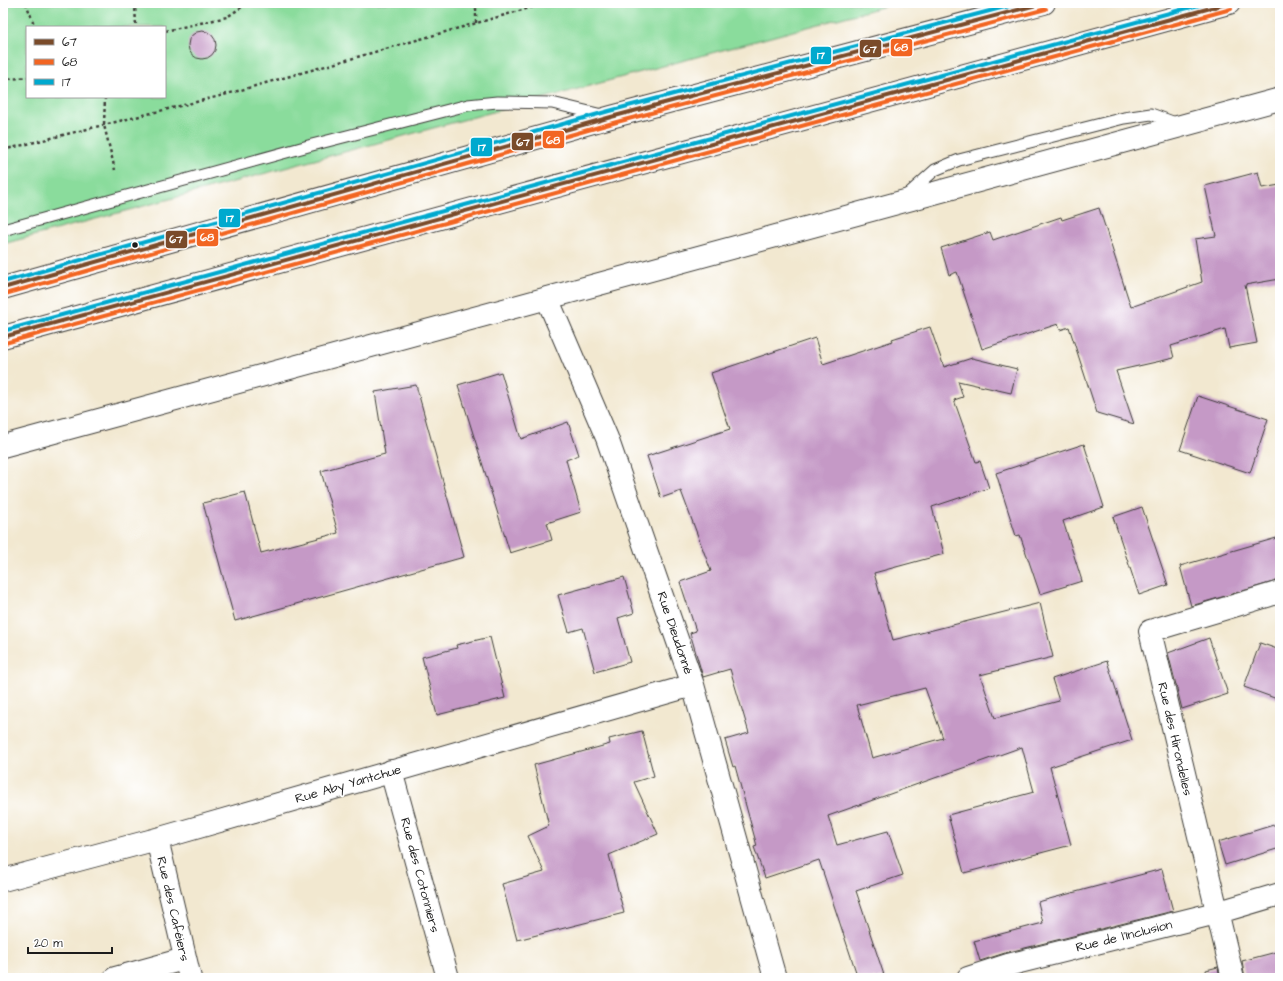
<svg xmlns="http://www.w3.org/2000/svg" width="1283" height="981" font-family="'Architects Daughter',sans-serif">
	<style>
		.green { fill: #8adc9c; stroke: #537c5c; fill-rule: evenodd }
		.building { fill: #c599c6; fill-rule: evenodd }
		.lines { fill: none; stroke-linecap: round; stroke-linejoin: round }
		.lane-casing { stroke: #3c3b37; stroke-width: 13 }
		.street-casing { stroke: #3c3b37; stroke-width: 24 }
		.secondary-casing { stroke: #3c3b37; stroke-width: 24 }
		.highway-casing { stroke: #3c3b37; stroke-width: 24 }
		.path { stroke: #3c3b37; stroke-width: 2.5; stroke-dasharray: 3 3; stroke-linecap: butt }
		.lane { stroke: #fff; stroke-width: 11 }
		.street { stroke: #fff; stroke-width: 22 }
		.secondary { stroke: #fff; stroke-width: 22 }
		.highway { stroke: #fff; stroke-width: 22 }
		.bus-1-casing { stroke: #fff; stroke-width: 7 }
		.bus-2-casing { stroke: #fff; stroke-width: 7 }
		.bus-3-casing { stroke: #fff; stroke-width: 7 }
		.bus-1 { stroke: #7a4b2a; stroke-width: 4 }
		.bus-2 { stroke: #f26522; stroke-width: 4 }
		.bus-3 { stroke: #00a9ce; stroke-width: 4 }
		.bus-dot { fill: #1c1c1c; stroke: #fff; stroke-width: 1.5 }
		.labels { text-anchor: middle; dominant-baseline: central; stroke-width: 3.5; stroke-linejoin: round; paint-order: stroke }
		.street-label { font-size: 13px; fill: #1c1c1c; stroke: #fff }
		.line-badge { stroke: #fff; stroke-width: 1.5 }
		.badge-label { font-size: 11px; text-anchor: middle; font-weight: bold; fill: #fff }
	</style>
	<rect width="100%" height="100%" fill="#fff"/>
	<filter id="ink" filterUnits="userSpaceOnUse"><feTurbulence type="fractalNoise" baseFrequency=".025" numOctaves="2"/><feDisplacementMap in="SourceGraphic" scale="8" xChannelSelector="R" yChannelSelector="G"/><feConvolveMatrix kernelMatrix="1 2 1 2 8 2 1 2 1" color-interpolation-filters="sRGB"/></filter>
	<filter id="wash" filterUnits="userSpaceOnUse"><feTurbulence type="fractalNoise" baseFrequency=".012" numOctaves="4" result="noise"/><feDisplacementMap in="SourceGraphic" scale="16" xChannelSelector="R" yChannelSelector="G"/><feGaussianBlur stdDeviation="0.9" result="paint"/><feColorMatrix in="noise" values="0 0 0 0 0 0 0 0 0 0 0 0 0 0 0 0 0 1.4 0 .05"/><feComposite in="paint" operator="in"/></filter>
	<g filter="url(#wash)">
		<rect width="100%" height="100%" fill="#f2e8d0"/>
		<!-- green -->
		<path class="green" d="M3,3H897L3,244ZM27,27H165V97H27Z"/>
		<g id="blocks">
			<!-- building -->
			<path class="building" d="M188 45a14 14 0 1 1 28 0a14 14 0 1 1-28 0Z
				M1258,172L1262,188L1280,185V279L1245,285L1257,343L1229,348L1225,329L1171,346L1174,358L1116,371L1134,424L1097,413L1069,327L1060,330L1058,324L982,349L957,272L949,275L941,248L990,232L993,240L1061,217L1062,220L1099,208L1131,307L1202,282L1195,239L1216,236L1205,186Z
				M930,327L944,367L972,358L1017,369L1011,393L958,381L963,397L954,400L976,462L980,461L989,488L932,507L944,554L874,573L893,640L1040,603L1053,657L980,675L995,718L1059,701L1052,679L1107,661L1132,740L1050,767L1071,845L964,873L948,815L1034,792L1022,747L828,816L837,845L888,831L903,875L856,891L885,978H858L819,860L765,878L754,847L757,846L735,766L733,767L725,740L749,733L730,669L703,677L690,633L696,631L680,582L711,571L681,491L661,498L647,456L730,429L711,373L815,338L823,364L893,341L892,339ZM925,688L943,738L872,758L857,705Z
				M501,372L521,439L568,422L579,455L566,460L581,512L547,523L552,540L510,553L458,385Z
				M416,385L464,557L235,621L203,503L245,492L261,553L338,533L321,471L385,454L375,392Z
				M1198,396L1268,419L1250,473L1180,450Z
				M1084,444L1104,507L1063,521L1082,581L1040,594L1020,535L1016,536L996,473Z
				M1142,507L1168,585L1139,595L1113,517Z
				M1280,537V580L1191,606L1180,566Z
				M624,577L634,613L618,618L630,662L595,672L583,628L569,632L558,595Z
				M490,637L505,698L437,715L422,657L457,648L456,645Z
				M1209,638L1228,694L1182,709L1168,653Z
				M1260,643L1280,650V700L1244,687Z
				M642,731L654,776L634,782L658,834L609,855L624,913L517,940L502,884L544,872L528,836L549,826L534,765L610,744L609,739Z
				M1280,823V848L1225,865L1218,842Z
				M1162,869L1173,911L1005,953L980,961L974,941L1043,923L1038,902Z
				M1280,951V978H1245L1242,961Z
				M1218,967L1220,978H1207L1206,970Z"/>
		</g>
	</g>
	<g filter="url(#ink)">
		<use href="#blocks" fill-opacity="0" stroke="#3c3b37" stroke-width="1"/>
		<g class="lines">
			<defs>
				<path id="lane" d="M906,196L935,170L959,160L1124,118L1151,114L1178,124
					M3,230L312,145L468,105L497,102L552,103L602,115"/>
				<path id="street" d="M547,298L607,438L693,685L775,978
					M391,771L448,978
					M157,839L190,978
					M3,880L157,839L693,685
					M115,978L184,959
					M968,978L1008,965L1216,913L1280,894
					M1233,978L1150,631L1280,592"/>
				<path id="secondary" d="M3,446L1280,99"/>
				<path id="highway" d="M3,288L611,117L1044,3
					M3,337L1229,3"/>
			</defs>
			<!-- lane casing -->
			<use href="#lane" class="lane-casing"/>
			<!-- street casing -->
			<use href="#street" class="street-casing"/>
			<!-- secondary casing -->
			<use href="#secondary" class="secondary-casing"/>
			<!-- highway casing -->
			<use href="#highway" class="highway-casing"/>
			<!-- path -->
			<path class="path" d="M26,3L35,27
				M135,3L136,27
				M476,23V3
				M165,31L227,17L248,3
				M3,77L12,79L27,77
				M105,97L104,125L115,170
				M3,150L220,96L547,3"/>
			<!-- lane -->
			<use href="#lane" class="lane"/>
			<!-- street -->
			<use href="#street" class="street"/>
			<!-- secondary -->
			<use href="#secondary" class="secondary"/>
			<!-- highway -->
			<use href="#highway" class="highway"/>
			<defs>
				<path id="bus-1" d="M3,288L611,117L1044,3
					M3,337L1229,3"/>
				<path id="bus-2" d="M5,294L613,123L1046,9
					M5,343L1231,9"/>
				<path id="bus-3" d="M3,282L609,111L1020,3
					M3,331L1206,3"/>
			</defs>
			<!-- bus-1 casing -->
			<use href="#bus-1" class="bus-1-casing"/>
			<!-- bus-2 casing -->
			<use href="#bus-2" class="bus-2-casing"/>
			<!-- bus-3 casing -->
			<use href="#bus-3" class="bus-3-casing"/>
			<!-- bus-1 -->
			<use href="#bus-1" class="bus-1"/>
			<!-- bus-2 -->
			<use href="#bus-2" class="bus-2"/>
			<!-- bus-3 -->
			<use href="#bus-3" class="bus-3"/>
		</g>
	</g>
	<!-- markers -->
	<circle class="bus-dot" cx="135" cy="245" r="3.5"/>
	<g class="labels">
		<!-- street labels -->
		<g class="street-label">
			<text transform="translate(675 633) rotate(71)">Rue Dieudonné</text>
			<text transform="translate(1175 739) rotate(77)">Rue des Hirondelles</text>
			<text transform="translate(348 784) rotate(-16)">Rue Aby Yantchue</text>
			<text transform="translate(420 875) rotate(75)">Rue des Cotonniers</text>
			<text transform="translate(173 909) rotate(77)">Rue des Caféiers</text>
			<text transform="translate(1124 936) rotate(-14)">Rue de l'Inclusion</text>
		</g>
	</g>
	<g class="line-badge">
		<rect x="890" y="38" width="23" height="19" rx="4" fill="#f26522"/>
		<rect x="859" y="39" width="23" height="19" rx="4" fill="#7a4b2a"/>
		<rect x="810" y="46" width="22" height="19" rx="4" fill="#00a9ce"/>
		<rect x="542" y="130" width="23" height="19" rx="4" fill="#f26522"/>
		<rect x="511" y="132" width="23" height="19" rx="4" fill="#7a4b2a"/>
		<rect x="470" y="137" width="23" height="20" rx="4" fill="#00a9ce"/>
		<rect x="218" y="208" width="23" height="20" rx="4" fill="#00a9ce"/>
		<rect x="196" y="228" width="23" height="19" rx="4" fill="#f26522"/>
		<rect x="165" y="230" width="23" height="19" rx="4" fill="#7a4b2a"/>
	</g>
	<g class="badge-label">
		<text x="901" y="51">68</text>
		<text x="870" y="53">67</text>
		<text x="821" y="59">17</text>
		<text x="553" y="144">68</text>
		<text x="523" y="146">67</text>
		<text x="482" y="151">17</text>
		<text x="230" y="222">17</text>
		<text x="207" y="241">68</text>
		<text x="176" y="243">67</text>
	</g>
	<!-- margin -->
	<rect width="1283" height="981" fill="none" stroke="#fff" stroke-width="16"/>
	<!-- legend -->
	<rect x="26" y="26" width="140" height="72" fill="#ffffff" stroke="#a4a4a4"/>
	<rect x="34" y="39" width="20" height="6" fill="#7a4b2a" stroke="#a4a4a4"/>
	<text x="62" y="46" font-size="12" fill="#1c1c1c">67</text>
	<rect x="34" y="59" width="20" height="6" fill="#f26522" stroke="#a4a4a4"/>
	<text x="62" y="66" font-size="12" fill="#1c1c1c">68</text>
	<rect x="34" y="79" width="20" height="6" fill="#00a9ce" stroke="#a4a4a4"/>
	<text x="62" y="86" font-size="12" fill="#1c1c1c">17</text>
	<!-- scale -->
	<path d="M28 947v6h84v-6" fill="none" stroke="#1c1c1c" stroke-width="2"/>
	<text x="34" y="947" font-size="12" fill="#1c1c1c" stroke="#ffffff" stroke-width="3" paint-order="stroke">20 m</text>
</svg>
